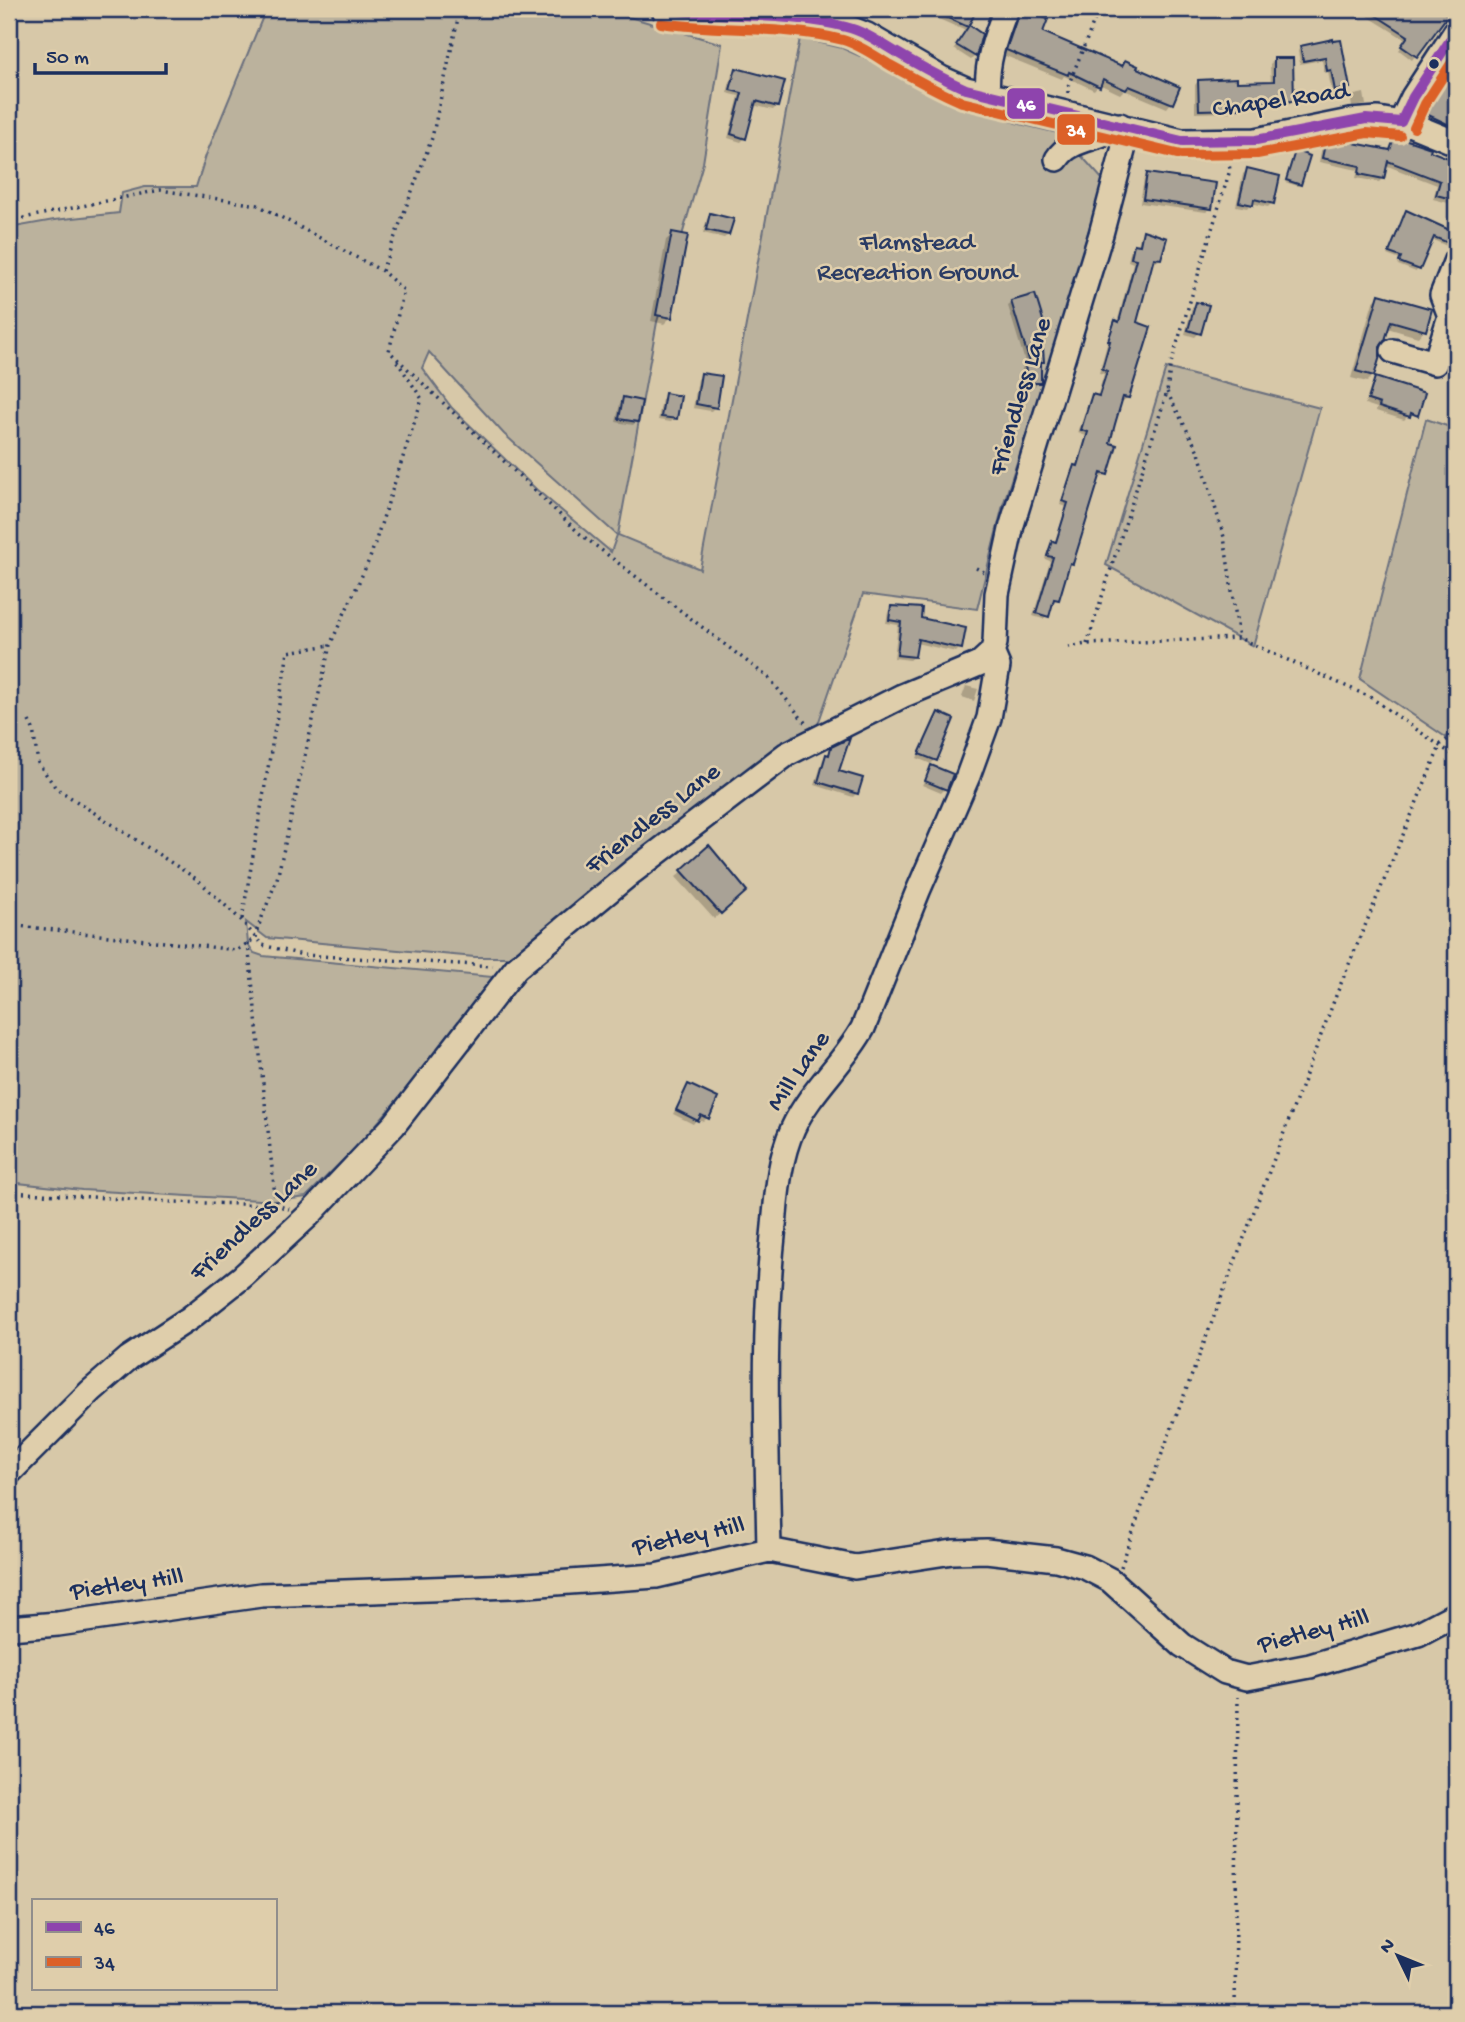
<svg xmlns="http://www.w3.org/2000/svg" width="1465" height="2022" font-family="'Gochi Hand',sans-serif">
	<style>
		.green { fill: #bbb29d; stroke: #6b707e; stroke-width: 2; fill-rule: evenodd }
		.shadow { fill: #0003 }
		.building { fill: #a9a296; stroke: #1b2f5e; stroke-width: 2 }
		.lines { fill: none; stroke-linecap: round; stroke-linejoin: round }
		.minor-casing { stroke: #1b2f5e; stroke-width: 28 }
		.path { stroke: #1b2f5e; stroke-width: 3.5; stroke-dasharray: 2 5; stroke-linecap: butt }
		.minor { stroke: #dfceab; stroke-width: 23 }
		.bus-1-casing { stroke: #dfceab; stroke-width: 16 }
		.bus-2-casing { stroke: #dfceab; stroke-width: 16 }
		.bus-1 { stroke: #8e44ad; stroke-width: 10 }
		.bus-2 { stroke: #dc6028; stroke-width: 10 }
		.bus-dot { fill: #1b2f5e; stroke: #dfceab; stroke-width: 2.5 }
		.labels { text-anchor: middle; dominant-baseline: central; stroke-width: 5; stroke-linejoin: round; paint-order: stroke }
		.street-label { font-size: 26px; fill: #1b2f5e; stroke: #dfceab }
		.park-label { font-size: 26px; fill: #2b3c64; stroke: #dfceab }
		.line-badge { stroke: #dfceab; stroke-width: 2.5 }
		.badge-label { font-size: 19px; text-anchor: middle; font-weight: bold; fill: #fff }
	</style>
	<rect width="100%" height="100%" fill="#d7c8a8"/>
	<filter id="ink" filterUnits="userSpaceOnUse"><feTurbulence type="fractalNoise" baseFrequency=".0143" numOctaves="2"/><feDisplacementMap in="SourceGraphic" scale="14" xChannelSelector="R" yChannelSelector="G"/><feConvolveMatrix kernelMatrix="1 2 1 2 8 2 1 2 1" color-interpolation-filters="sRGB"/></filter>
	<g filter="url(#ink)">
		<!-- green -->
		<path class="green" d="M266,9H602L722,44L703,163L657,322L618,535L700,569L800,38L842,48L978,109L1016,123L1062,134L1103,180L1060,331L1003,505L977,609L863,594L817,727L793,736L510,957H475L267,938L246,922L248,944L254,953L263,956L493,977L420,1073L362,1141L306,1197L277,1201L82,1190L9,1182V228L54,220L119,213L122,193L145,187H196L206,155ZM429,352L504,434L617,535L611,552L537,490L452,408L422,368Z
			M1166,368L1320,408L1253,646L1106,565Z
			M1426,419L1456,429V715L1447,738L1360,679Z"/>
		<!-- shadow -->
		<path class="shadow" d="M916,9H975L967,26L980,35L975,56L971,60L954,49L966,31Z
			M1356,9H1406L1422,19L1429,9H1436L1446,15L1412,60L1399,50L1406,40Z
			M1020,10L1041,33L1121,67L1126,62L1171,103L1167,108L1124,90L1120,94L1099,84L1094,90L1064,76L1062,79L1003,55L1016,15Z
			M1331,41L1348,87L1344,91L1332,93L1328,72L1324,73L1322,60L1300,64L1298,51L1301,47Z
			M1274,60L1293,100L1289,104L1237,106L1233,112L1195,113V85L1198,81L1236,84L1271,83L1270,64Z
			M736,70L777,106L773,110L753,105L745,138L741,142L728,138L739,96L727,93L732,74Z
			M1451,79L1456,81V138L1420,119L1437,88Z
			M1364,93L1366,105L1352,107L1350,96Z
			M1396,138L1456,163V205L1433,199L1437,185L1385,165L1383,178L1379,182L1356,178L1358,170L1319,162L1322,146L1327,142L1388,152Z
			M1295,153L1300,184L1298,186L1285,182Z
			M1247,170L1272,203L1268,207L1251,203L1247,208L1236,206L1243,174Z
			M1148,175L1210,209L1206,212L1140,203L1144,179Z
			M1407,212L1456,235V241L1451,248L1431,239L1416,272L1398,265L1400,260L1387,255Z
			M711,215L728,235L724,238L703,233L707,219Z
			M1144,232L1160,259L1156,262L1151,261L1134,323L1127,398L1123,401L1120,400L1108,444L1106,474L1103,477L1098,476L1057,599L1051,602L1047,616L1043,619L1033,616L1050,561L1045,559L1049,547L1054,544L1066,507L1060,505L1071,470L1076,467L1086,436L1078,433L1089,400L1092,396L1097,397L1104,374L1099,373L1112,326L1117,323L1133,263L1128,261L1131,249L1135,246H1138L1140,236Z
			M673,234L671,317L664,324L651,321L666,240Z
			M1380,296L1424,330L1418,337L1387,328L1378,346L1373,376L1367,382L1351,378L1373,302Z
			M1012,303L1045,332L1040,337L1042,361L1039,364V382L1035,386L1024,387L1022,368L1026,365L1008,306Z
			M1196,303L1199,333L1195,337L1185,334L1192,307Z
			M702,375L715,407L711,411L693,408L698,379Z
			M1376,379L1408,416L1404,420L1376,411L1377,408L1365,404L1372,383Z
			M666,395L675,418L671,422L658,420L662,399Z
			M624,399L637,421L633,425L616,422L620,403Z
			M891,608L919,619L960,648L956,652L916,643L914,657L910,660L894,658L898,625L886,623L888,612Z
			M9,629H13L11,651L9,653Z
			M966,686L978,689L974,701L962,697Z
			M938,714L952,720L935,760L931,764L917,758L934,718Z
			M832,749L837,772L857,793L853,797L815,785L823,759Z
			M932,767L945,789L941,793L922,785Z
			M709,848L738,897L714,919L676,877Z
			M688,1086L707,1118L703,1122L697,1119L693,1124L673,1114Z"/>
		<!-- building -->
		<path class="building" d="M928,9H977L969,25L982,34L976,57L956,45L968,27Z
			M1020,9L1048,19L1043,32L1122,66L1125,60L1138,66L1137,68L1180,87L1173,104L1129,86L1126,90L1103,79L1100,87L1069,72L1068,75L1006,50Z
			M1366,9H1439L1448,15L1417,57L1401,46L1408,36Z
			M1333,39V41L1341,40L1350,88L1335,91L1331,70L1327,71L1325,57L1303,61L1300,46Z
			M1274,58H1293L1294,101L1238,103L1239,109L1199,110L1198,80L1237,78V82L1274,81Z
			M736,68L785,81L778,107L756,101L746,139L731,134L742,93L730,90Z
			M1443,80L1456,86V128L1424,113Z
			M1395,136L1431,148L1430,151L1456,161V200L1436,195L1440,181L1388,161L1384,179L1359,174L1360,166L1322,158L1326,140L1333,139L1390,150Z
			M1295,151L1310,156L1301,185L1286,180Z
			M1247,168L1280,176L1274,204L1254,199L1253,205L1239,202Z
			M1147,173L1216,183L1212,209L1143,199Z
			M1406,210L1456,233V246L1434,237L1420,270L1399,262L1401,257L1389,253Z
			M710,213L734,219L729,235L706,230Z
			M1143,230L1167,238L1161,259L1154,258L1137,322L1151,327L1129,398L1123,397L1115,424L1110,443L1117,445L1108,475L1101,473L1073,564L1070,563L1059,600L1054,599L1049,617L1036,613L1053,557L1047,556L1052,541L1056,542L1068,503L1062,501L1074,465L1078,466L1088,432L1081,430L1092,394L1099,396L1107,371L1102,369L1110,341H1108L1115,320L1119,322L1136,259L1131,258L1134,244L1140,245Z
			M672,232L688,235L672,318L656,315Z
			M1035,294L1047,333L1042,334L1044,362H1041V383H1027L1025,363H1030L1011,301Z
			M1379,294L1432,309L1426,331L1391,321L1385,340L1380,347V356L1374,376L1356,371Z
			M1196,302L1209,305L1201,334L1188,330Z
			M701,373L722,376L717,408L696,404Z
			M1375,377L1425,393L1418,416L1411,413L1410,417L1379,407L1380,404L1368,400Z
			M665,393L681,396L677,419L661,417Z
			M623,397L642,401L638,422L619,419Z
			M891,606L922,608L921,618L966,628L962,649L918,639L915,657L897,655L901,622L889,620Z
			M938,712L954,719L937,761L919,754Z
			M850,738L839,771L863,778L858,794L818,782L826,754L829,755L831,747Z
			M931,765L953,774L947,790L925,781Z
			M709,845L747,891L721,914L681,870Z
			M688,1084L718,1098L709,1119L701,1115L698,1121L676,1110Z"/>
		<g class="lines">
			<defs>
				<path id="minor" d="M663,9L689,13L802,20L847,27L867,35L941,78L966,89L1182,141L1256,140L1350,121L1378,119L1412,125L1456,143
					M988,95C985,64 995,38 1006,9
					M1401,122L1413,97L1456,31
					M1057,159C1071,137 1099,141 1120,125
					M1393,351L1435,363L1450,316L1442,295L1456,260
					M9,1473L91,1391L129,1358L190,1318L242,1277L309,1215L394,1125L516,968L632,872L787,754L902,696L979,664L992,652L995,643L997,594L1012,525L1101,234L1129,128
					M769,1550C767,1442 762,1334 774,1226C777,1193 779,1159 793,1128C810,1091 843,1064 863,1028L918,891L968,776L989,718L998,666L992,652
					M9,1628L58,1624L261,1595L512,1586L656,1576L769,1550L855,1567L953,1552L986,1551L1056,1559L1085,1567L1110,1580L1182,1645L1225,1672L1247,1678L1310,1666L1418,1634L1456,1614"/>
			</defs>
			<!-- minor casing -->
			<use href="#minor" class="minor-casing"/>
			<!-- path -->
			<path class="path" d="M1068,93V86L1099,9
				M9,221L160,190L258,205L382,271L404,290L389,351L579,533L770,679L807,725
				M382,271L432,138L460,9
				M1167,392L1199,453L1224,537L1239,638
				M976,568L984,572
				M1087,644L1167,392L1170,367L1230,170L1228,158
				M1068,647L1087,644L1239,638L1370,697L1456,757
				M29,721L33,729L38,763L56,788L198,880L241,920L262,945L303,955L493,966
				M242,919L288,652L330,645
				M9,925L237,950L256,938L257,930L277,879L330,645L370,558L422,399L396,360
				M248,943L276,1205
				M9,1192L173,1202L276,1205L289,1209
				M1121,1567L1139,1514L1337,993L1441,744L1449,738L1456,722
				M1235,2013L1238,1697"/>
			<!-- minor -->
			<use href="#minor" class="minor"/>
			<defs>
				<path id="bus-1" d="M663,9C723,18 787,12 846,27C863,31 879,42 894,51C918,65 941,78 966,89L1182,141L1256,140L1366,119L1401,122
					M1401,122L1413,97L1456,31"/>
				<path id="bus-2" d="M661,23C720,32 784,25 843,40C860,45 875,56 890,65C914,78 937,92 962,102L1181,155L1257,154L1367,133L1400,136
					M1414,128L1425,104L1456,56"/>
			</defs>
			<!-- bus-1 casing -->
			<use href="#bus-1" class="bus-1-casing"/>
			<!-- bus-2 casing -->
			<use href="#bus-2" class="bus-2-casing"/>
			<!-- bus-1 -->
			<use href="#bus-1" class="bus-1"/>
			<!-- bus-2 -->
			<use href="#bus-2" class="bus-2"/>
		</g>
	</g>
	<!-- markers -->
	<circle class="bus-dot" cx="1434" cy="64" r="6"/>
	<g class="labels">
		<!-- street labels -->
		<g class="street-label">
			<text transform="translate(1281 102) rotate(-8)">Chapel Road</text>
			<text transform="translate(1022 397) rotate(-73)">Friendless Lane</text>
			<text transform="translate(654 820) rotate(-38)">Friendless Lane</text>
			<text transform="translate(800 1072) rotate(-55)">Mill Lane</text>
			<text transform="translate(255 1222) rotate(-43)">Friendless Lane</text>
			<text transform="translate(689 1538) rotate(-12)">Pietley Hill</text>
			<text transform="translate(127 1586) rotate(-8)">Pietley Hill</text>
			<text transform="translate(1314 1633) rotate(-15)">Pietley Hill</text>
		</g>
		<!-- park labels -->
		<g class="park-label">
			<text x="917" y="244">Flamstead<tspan x="917" dy="30">Recreation Ground</tspan></text>
		</g>
	</g>
	<g class="line-badge">
		<rect x="1006" y="87" width="40" height="33" rx="7" fill="#8e44ad"/>
		<rect x="1056" y="113" width="40" height="33" rx="7" fill="#dc6028"/>
	</g>
	<g class="badge-label">
		<text x="1026" y="110">46</text>
		<text x="1076" y="136">34</text>
	</g>
	<!-- margin -->
	<rect width="1465" height="2022" fill="none" stroke="#dfceab" stroke-width="35"/>
	<rect x="18" y="18" width="1430" height="1987" fill="none" stroke="#1b2f5e" stroke-width="2.5" filter="url(#ink)"/>
	<!-- legend -->
	<rect x="32" y="1899" width="245" height="91" fill="#dfceab" stroke="#918e8c" stroke-width="2"/>
	<rect x="46" y="1922" width="35" height="10" fill="#8e44ad" stroke="#918e8c" stroke-width="2"/>
	<text x="94" y="1934" font-size="21" fill="#1b2f5e">46</text>
	<rect x="46" y="1957" width="35" height="10" fill="#dc6028" stroke="#918e8c" stroke-width="2"/>
	<text x="94" y="1969" font-size="21" fill="#1b2f5e">34</text>
	<!-- north arrow -->
	<g transform="translate(1398 1956) rotate(313)" stroke="#dfceab" stroke-width="5" paint-order="stroke">
	<path d="M0-5L12 26L0 18L-12 26Z" fill="#1b2f5e"/>
	<text y="-10" font-size="19" font-weight="bold" text-anchor="middle" fill="#1b2f5e">N</text>
	</g>
	<!-- scale -->
	<path d="M35 63v10h131v-10" fill="none" stroke="#1b2f5e" stroke-width="3.5"/>
	<text x="46" y="63" font-size="21" fill="#1b2f5e" stroke="#dfceab" stroke-width="5" paint-order="stroke">50 m</text>
</svg>
